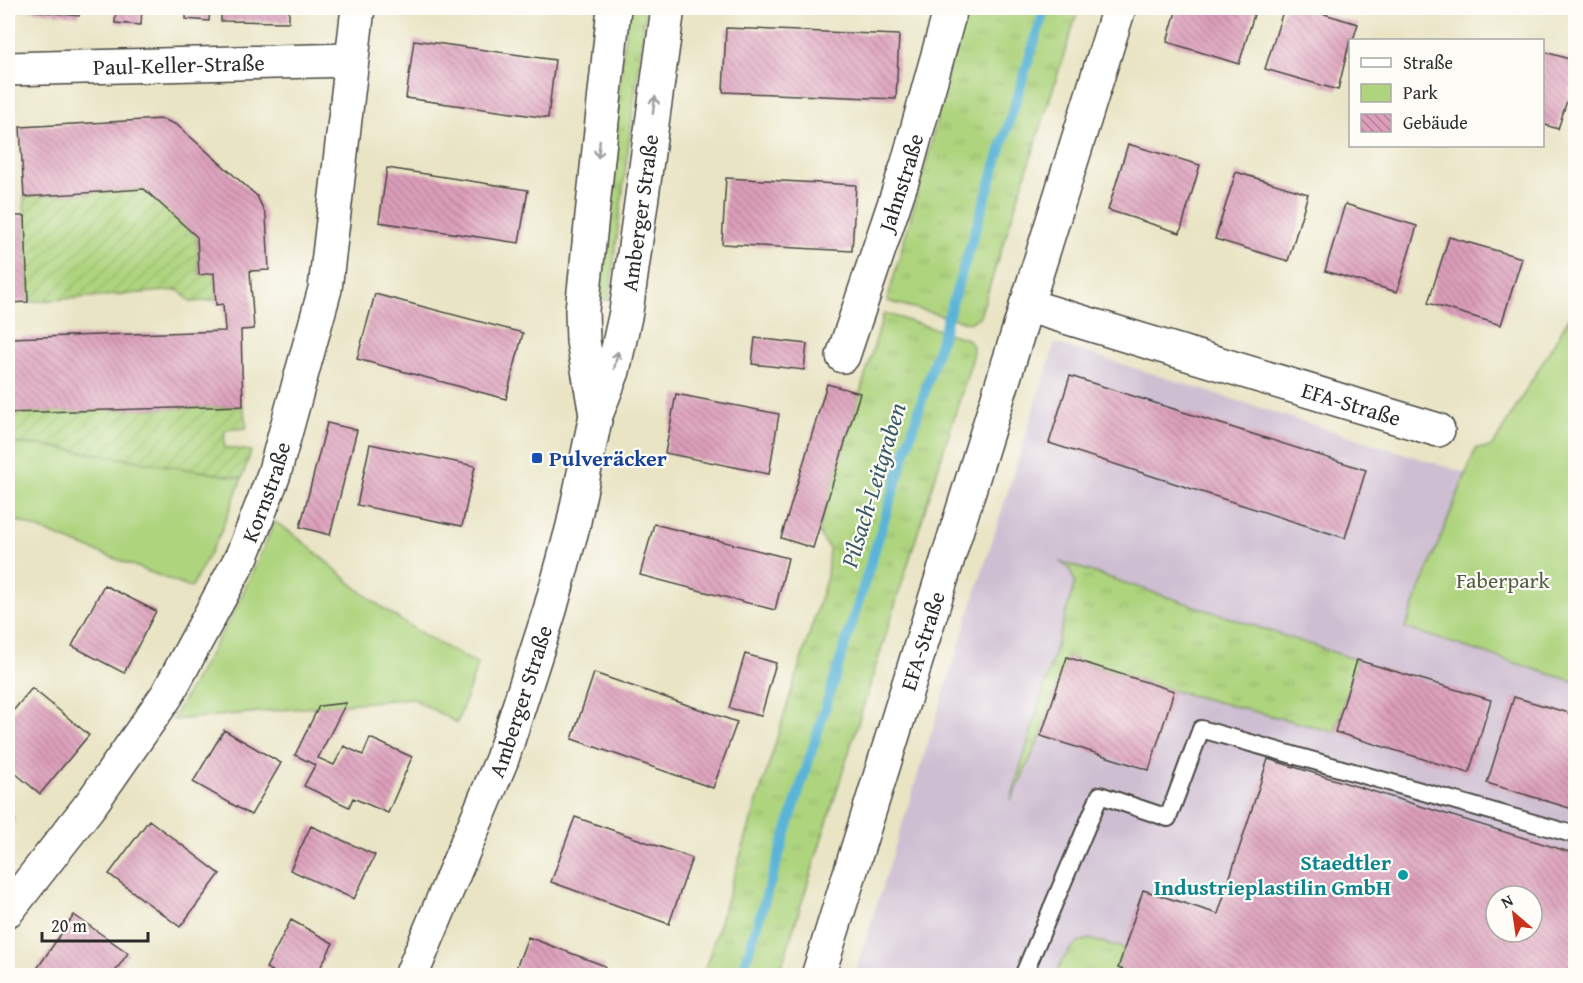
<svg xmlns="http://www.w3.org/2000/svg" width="1583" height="983" font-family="'Gentium Book Plus',serif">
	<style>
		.industrial { fill: #cebed1; fill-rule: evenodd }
		.grass { fill: url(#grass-tufts); stroke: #6c8054; stroke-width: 1.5 }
		.park { fill: #aed47e; stroke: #6c8054; stroke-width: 1.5 }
		.garden { fill: url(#garden-furrows); stroke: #6c8054; stroke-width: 1.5 }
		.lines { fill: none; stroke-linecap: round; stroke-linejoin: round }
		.stream { stroke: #5ab4d7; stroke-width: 10 }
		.building { fill: url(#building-back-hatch); fill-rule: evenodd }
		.lane-casing { stroke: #484742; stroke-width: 20 }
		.street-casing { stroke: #484742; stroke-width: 36 }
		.secondary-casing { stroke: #484742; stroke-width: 36 }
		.lane { stroke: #fff; stroke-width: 16 }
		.street { stroke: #fff; stroke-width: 33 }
		.secondary { stroke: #fff; stroke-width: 33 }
		.oneway { stroke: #a0a0a0 }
		.transit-dot { fill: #1a4fb4; stroke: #fdfcf7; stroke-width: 2 }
		.culture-dot { fill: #0f9aa8; stroke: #fdfcf7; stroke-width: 2 }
		.labels { text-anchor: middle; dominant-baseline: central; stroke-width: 4.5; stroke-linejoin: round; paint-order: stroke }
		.street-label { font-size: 22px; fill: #2b2b2b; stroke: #fdfcf7 }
		.transit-label { font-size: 22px; font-weight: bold; fill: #164399; stroke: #fdfcf7; text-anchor: start }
		.park-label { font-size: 22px; fill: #525e44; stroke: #fdfcf7 }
		.culture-label { font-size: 22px; font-weight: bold; fill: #0d838f; stroke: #fdfcf7; text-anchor: end }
		.water-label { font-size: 24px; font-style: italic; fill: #3b5b67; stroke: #fdfcf7 }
	</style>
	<defs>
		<pattern id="grass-tufts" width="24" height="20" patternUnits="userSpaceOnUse" patternTransform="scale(1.5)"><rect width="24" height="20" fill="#aed47e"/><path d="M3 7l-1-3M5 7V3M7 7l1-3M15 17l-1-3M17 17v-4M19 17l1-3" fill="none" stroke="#96b66d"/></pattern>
		<pattern id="garden-furrows" width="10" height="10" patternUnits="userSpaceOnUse" patternTransform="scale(1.5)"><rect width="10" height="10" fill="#aed47e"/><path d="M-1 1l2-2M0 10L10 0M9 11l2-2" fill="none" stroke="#96b66d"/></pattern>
		<pattern id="building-back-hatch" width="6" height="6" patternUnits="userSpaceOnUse" patternTransform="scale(1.5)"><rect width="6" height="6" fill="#dc9eba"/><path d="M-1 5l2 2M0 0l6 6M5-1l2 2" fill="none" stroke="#b38197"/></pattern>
	</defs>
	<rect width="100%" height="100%" fill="#fdfcf7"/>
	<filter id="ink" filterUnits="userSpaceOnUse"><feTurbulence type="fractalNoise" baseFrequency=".0167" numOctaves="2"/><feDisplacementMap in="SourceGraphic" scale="12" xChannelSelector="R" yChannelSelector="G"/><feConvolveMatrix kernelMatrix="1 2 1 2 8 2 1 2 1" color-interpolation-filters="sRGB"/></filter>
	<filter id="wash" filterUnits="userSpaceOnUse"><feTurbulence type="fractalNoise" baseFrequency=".008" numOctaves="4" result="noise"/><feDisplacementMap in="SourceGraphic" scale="24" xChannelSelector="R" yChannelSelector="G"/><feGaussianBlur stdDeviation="1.35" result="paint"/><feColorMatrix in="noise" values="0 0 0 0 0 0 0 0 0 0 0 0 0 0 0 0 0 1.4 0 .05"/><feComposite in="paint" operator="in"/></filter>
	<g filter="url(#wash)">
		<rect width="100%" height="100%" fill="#e9e4c4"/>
		<!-- industrial -->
		<path class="industrial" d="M1055,343L1466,473L1405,628L1575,682V975L854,976ZM1496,896H1532V932H1496Z"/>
		<!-- grass -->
		<path class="grass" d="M628,8H646L609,300H595Z
			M962,8H1079L980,316L970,323L887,301L930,149Z
			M884,313L967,339L973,346L972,360L779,975L703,976L827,577L829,549L818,532Z
			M1059,561L1357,660L1335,732L1174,691L1067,657L1041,736L1011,800L1075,582L1069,568Z
			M1089,939L1124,948L1118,968L1141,975L1055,976C1063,958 1069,944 1089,939Z"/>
		<!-- park -->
		<path class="park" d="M1575,308V682L1405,628L1476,448H1488L1494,444Z
			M8,443L41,445L242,478L220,534L191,588L18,521L8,522Z
			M275,522C306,541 330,566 358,589C395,619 435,643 478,664L457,723L412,698L172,720L237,606Z"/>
		<!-- garden -->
		<path class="garden" d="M144,189L197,237L199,274L214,273L216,300L191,302L178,290L28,302L24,197Z
			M243,406L247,428L225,430L224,447L251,451L242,478L41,445L8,443V413Z"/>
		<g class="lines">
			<!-- stream -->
			<path class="stream" d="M741,976L1045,8"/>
		</g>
		<g id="blocks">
			<!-- building -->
			<path class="building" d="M10,8H80L79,16Z
				M116,8H142L141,25L115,23Z
				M186,8H210L209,21L186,19Z
				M221,8H289V22L221,21Z
				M1177,8H1256L1239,64L1167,42Z
				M1284,8H1304L1358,24L1353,40H1350L1338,90L1265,69Z
				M726,28L899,35L896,99L723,92Z
				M414,40L555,60L548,118L406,98Z
				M1542,51L1576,61V72L1558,129L1542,124Z
				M162,119L177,125L257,196L266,215L269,270L250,271L254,329L241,330L243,406L8,413V338L225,331L223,304L216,305L214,273L199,275L197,237L144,189L24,197L20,127Z
				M1128,144L1200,165L1180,233L1108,210Z
				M387,168L528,190L519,243L379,222Z
				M1236,172L1308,194L1288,261L1215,239Z
				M726,178L856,185L852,251L722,244Z
				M1345,204L1417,226L1397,292L1325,271Z
				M8,216H25L28,302L8,303Z
				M1449,237L1522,258L1501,325L1428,303Z
				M375,294L523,333L506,399L357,359Z
				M755,338L807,344L804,370L752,364Z
				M1070,376L1366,470L1345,538L1049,443Z
				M827,384L860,393L813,548L781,538Z
				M676,394L779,414L769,474L665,453Z
				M327,423L357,430L330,535L300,527Z
				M370,444L475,466L462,526L357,505Z
				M654,524L788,558L775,610L640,575Z
				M104,585L156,611L124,673L72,646Z
				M745,654L776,663L761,716L729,708Z
				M1067,657L1174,691L1149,770L1041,736Z
				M1357,660L1491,700L1469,773L1335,732Z
				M594,673L737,722L713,788L572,739Z
				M32,688L89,735L40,794L8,767V717Z
				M1514,697L1576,715V810L1487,783Z
				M346,703L318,758L334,765L344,746L363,755L370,738L412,757L388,813L353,798L349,807L304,786L315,765L295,755L319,706Z
				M224,730L281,763L251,815L193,782Z
				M1268,759L1576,854V976H1141L1118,968L1143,890L1218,914ZM1496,896H1532V932H1496Z
				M8,812L15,819L8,828Z
				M575,817L692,858L669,924L551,882Z
				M149,820L220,874L180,927L109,874Z
				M311,826L375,855L354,899L290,870Z
				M74,915L128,953L112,976H32Z
				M291,920L333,943L316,976H280L266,968Z
				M528,937L605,966L601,976H513Z"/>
		</g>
	</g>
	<g filter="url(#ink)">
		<use href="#blocks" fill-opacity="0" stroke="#484742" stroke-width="1.5"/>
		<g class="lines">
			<defs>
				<path id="lane" d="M1023,976L1100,795L1168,818L1201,729L1576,835"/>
				<g id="street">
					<path id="s1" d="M8,69L350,60"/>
					<path id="s2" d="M1026,305L1438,430"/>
					<path id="s3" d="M843,356L907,166L951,8"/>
					<path id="s4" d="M8,910L91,804L167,695L242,556L254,526L274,474L325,289L358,8"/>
				</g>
				<g id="secondary">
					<path d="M596,415L583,341L582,310L614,8"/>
					<path id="s5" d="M411,976L502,759L550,610L573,526L596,415L613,371L626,312L668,8"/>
					<path id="s6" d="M818,976L1119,8"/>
				</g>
			</defs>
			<!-- lane casing -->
			<use href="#lane" class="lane-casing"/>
			<!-- street casing -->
			<use href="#street" class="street-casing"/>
			<!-- secondary casing -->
			<use href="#secondary" class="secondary-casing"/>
			<!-- lane -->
			<use href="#lane" class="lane"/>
			<!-- street -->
			<use href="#street" class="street"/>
			<!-- secondary -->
			<use href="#secondary" class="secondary"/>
		</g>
		<!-- one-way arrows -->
		<defs><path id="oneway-shaft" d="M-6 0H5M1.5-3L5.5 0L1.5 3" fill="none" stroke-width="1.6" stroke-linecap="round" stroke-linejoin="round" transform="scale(1.5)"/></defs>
		<g class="oneway">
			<use href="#oneway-shaft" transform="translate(654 105) rotate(-82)"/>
			<use href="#oneway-shaft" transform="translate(599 149) rotate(96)"/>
			<use href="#oneway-shaft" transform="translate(616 360) rotate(-78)"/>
		</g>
	</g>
	<!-- markers -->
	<rect class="transit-dot" x="531" y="452" width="12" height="12" rx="3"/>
	<circle class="culture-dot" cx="1403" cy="875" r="6"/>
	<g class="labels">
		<!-- street labels -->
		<g class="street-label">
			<text stroke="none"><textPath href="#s1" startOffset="171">Paul-Keller-Straße</textPath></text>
			<text stroke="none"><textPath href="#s3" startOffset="183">Jahnstraße</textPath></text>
			<text stroke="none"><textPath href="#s5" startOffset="800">Amberger Straße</textPath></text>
			<text stroke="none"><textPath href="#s2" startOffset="340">EFA-Straße</textPath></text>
			<text stroke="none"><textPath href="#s4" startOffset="494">Kornstraße</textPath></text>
			<text stroke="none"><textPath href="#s6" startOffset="351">EFA-Straße</textPath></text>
			<text stroke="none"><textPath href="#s5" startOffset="296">Amberger Straße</textPath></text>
		</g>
		<!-- transit labels -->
		<g class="transit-label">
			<text x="549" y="458">Pulveräcker</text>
		</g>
		<!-- park labels -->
		<g class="park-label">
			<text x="1503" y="580">Faberpark</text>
		</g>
		<!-- culture labels -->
		<g class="culture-label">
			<text x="1391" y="862">Staedtler<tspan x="1391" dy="25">Industrieplastilin GmbH</tspan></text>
		</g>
		<!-- water labels -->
		<g class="water-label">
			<text transform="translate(873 485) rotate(-73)">Pilsach-Leitgraben</text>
		</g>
	</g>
	<!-- margin -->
	<rect width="1583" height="983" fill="none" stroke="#fdfcf7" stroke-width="30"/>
	<!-- legend -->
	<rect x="1349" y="39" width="195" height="108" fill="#fdfcf7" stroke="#a9a8a5" stroke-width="1.5"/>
	<rect x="1361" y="58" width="30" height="9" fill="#ffffff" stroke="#a9a8a5" stroke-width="1.5"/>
	<text x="1403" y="69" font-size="18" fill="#2b2b2b">Straße</text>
	<rect x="1361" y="84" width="30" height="18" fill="#aed47e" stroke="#a9a8a5" stroke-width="1.5"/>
	<text x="1403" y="99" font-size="18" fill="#2b2b2b">Park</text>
	<rect x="1361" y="114" width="30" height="18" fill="url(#building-back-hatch)" stroke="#a9a8a5" stroke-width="1.5"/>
	<text x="1403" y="129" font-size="18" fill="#2b2b2b">Gebäude</text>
	<!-- north arrow -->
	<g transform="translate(1514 914) rotate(331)"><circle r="28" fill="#fdfcf7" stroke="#a9a8a5" stroke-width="1.5"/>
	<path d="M0-4.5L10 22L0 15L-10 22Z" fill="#c8321e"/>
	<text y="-9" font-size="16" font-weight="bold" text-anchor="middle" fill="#2b2b2b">N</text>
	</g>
	<!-- scale -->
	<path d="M42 932v9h106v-9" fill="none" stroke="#2b2b2b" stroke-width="3"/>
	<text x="51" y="932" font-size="18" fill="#2b2b2b" stroke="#fdfcf7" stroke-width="4.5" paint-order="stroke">20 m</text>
</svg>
